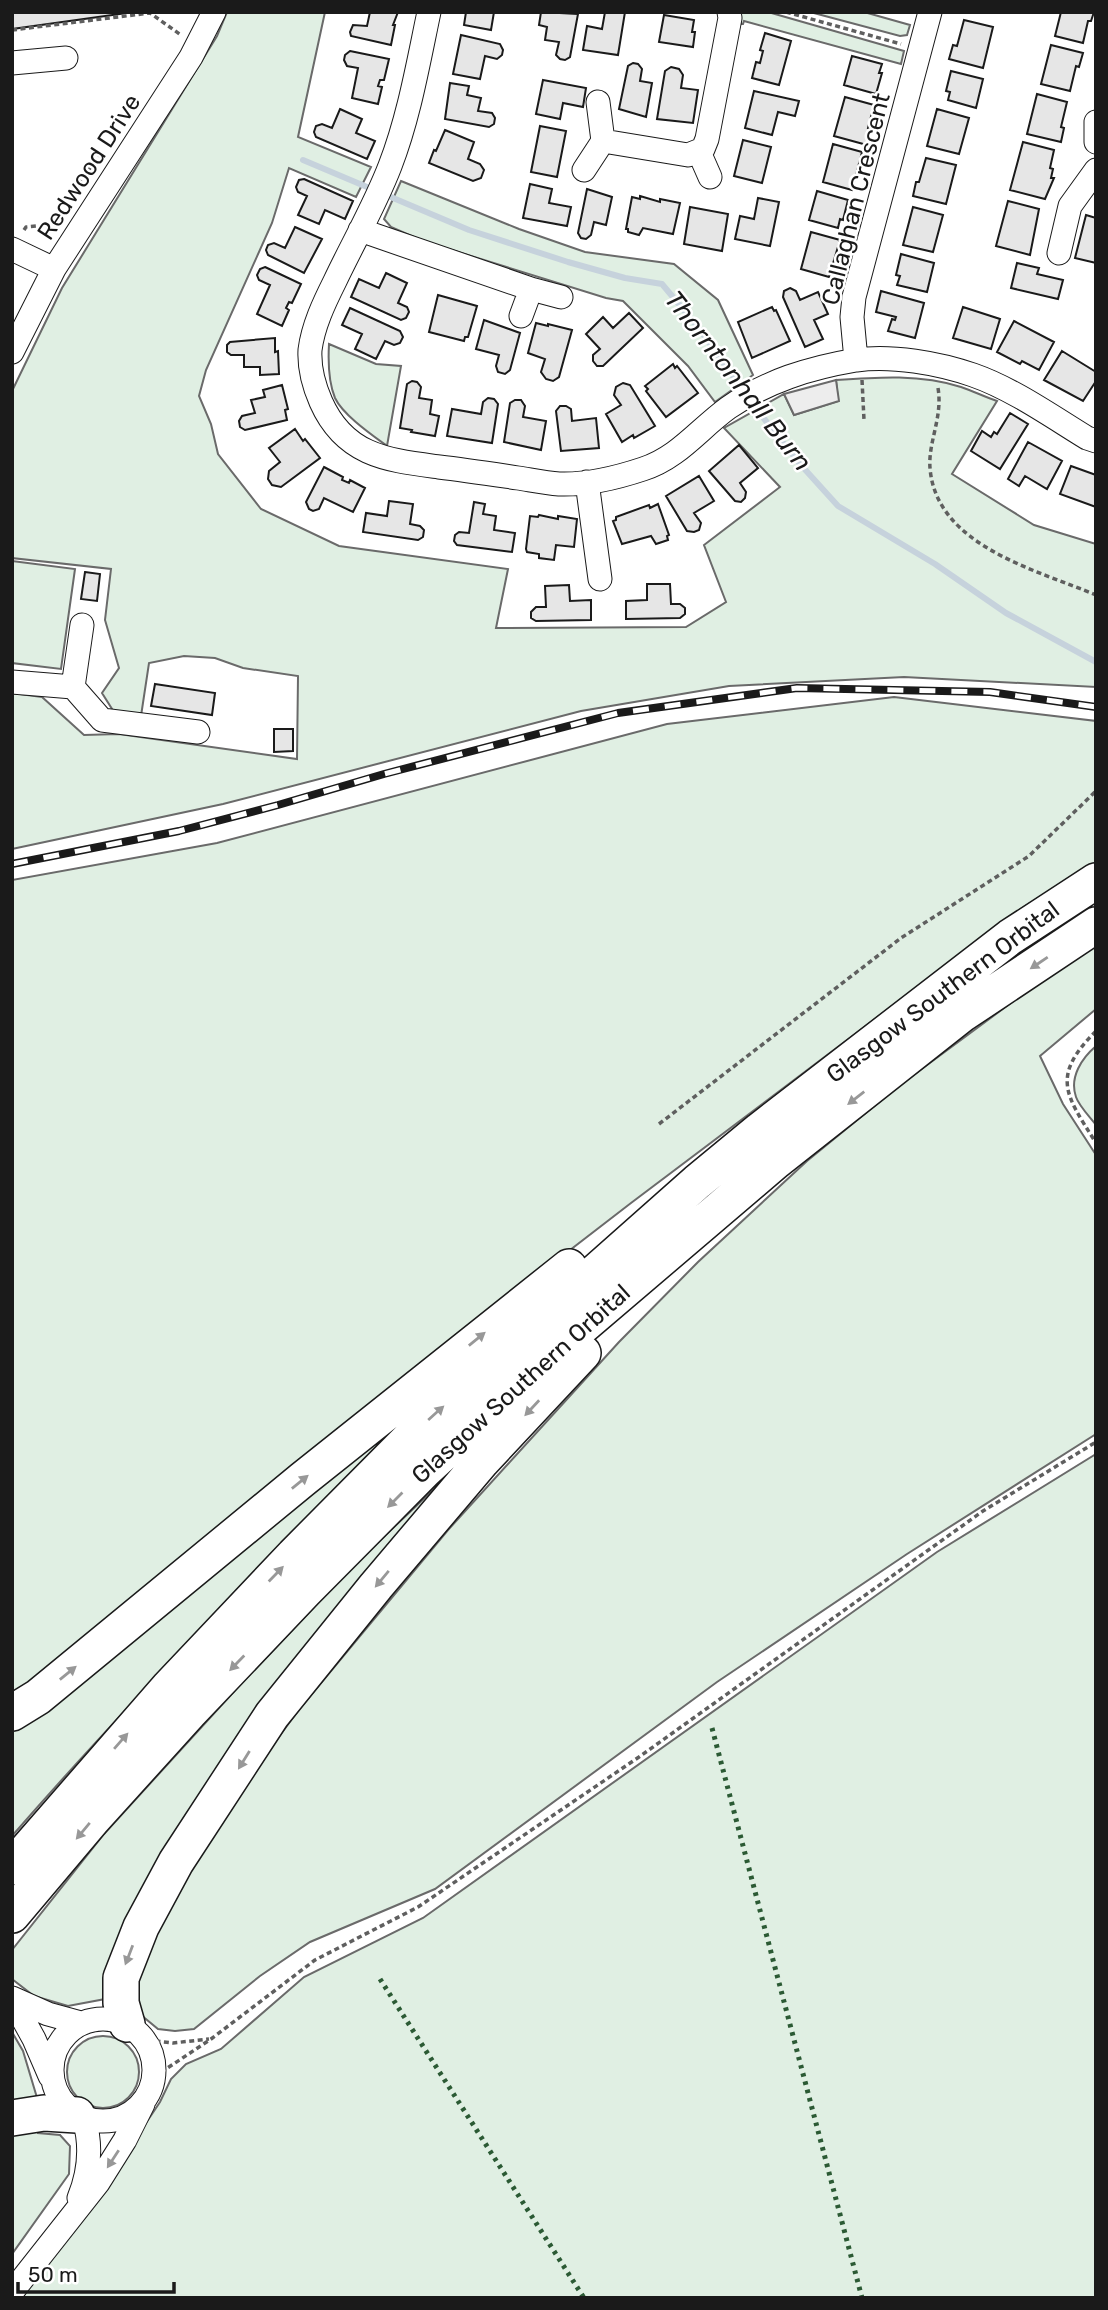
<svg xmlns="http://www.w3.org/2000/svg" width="1108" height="2310" font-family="Rubik,sans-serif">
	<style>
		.green { fill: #e0efe3; stroke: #6a6a6a; stroke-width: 2 }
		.parking { fill: #ededed; stroke: #6a6a6a; stroke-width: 2 }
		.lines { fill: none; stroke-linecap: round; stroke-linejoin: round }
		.stream { stroke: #c6d2dc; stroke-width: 6 }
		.building { fill: #e6e6e6; stroke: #1a1a1a; stroke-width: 2 }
		.minor-casing { stroke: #1a1a1a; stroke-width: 25 }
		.highway-casing { stroke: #1a1a1a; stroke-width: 38 }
		.path { stroke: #5f5f5f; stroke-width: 3.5; stroke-dasharray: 5 3.5; stroke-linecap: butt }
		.minor { stroke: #fff; stroke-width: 23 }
		.highway { stroke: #fff; stroke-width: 35 }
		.rail-casing { stroke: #1a1a1a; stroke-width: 8 }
		.rail { stroke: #fff; stroke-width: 5; stroke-dasharray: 16; stroke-linecap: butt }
		.hedge { stroke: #2b5a34; stroke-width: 5; stroke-dasharray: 3.5 5; stroke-linecap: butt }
		.oneway { fill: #989898 }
		.labels { text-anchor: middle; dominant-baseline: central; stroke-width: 5; stroke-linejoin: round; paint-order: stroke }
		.street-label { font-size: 24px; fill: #1a1a1a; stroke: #fff }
		.water-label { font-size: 26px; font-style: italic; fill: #1a1a1a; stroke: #fff }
	</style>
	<rect width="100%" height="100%" fill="#fff"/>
	<!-- green -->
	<path class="green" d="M227,12H325L298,137L371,167L356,197L289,168L272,223L206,370L199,396L211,424L218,454L261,509L339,546L508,569L496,628L686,627L726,602L704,545L780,487L724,428L784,394L794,415L838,401L836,380C878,377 921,374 961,387C973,391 985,397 997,401L952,474L1034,525L1096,544V687L904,677L729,686L581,711L223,804L12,849V693L42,697L84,735L119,734L297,759L298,676L243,668L215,658L184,656L149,663L141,716L114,712L102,693L119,668L105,620L111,569L12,558V391L62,288L217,36Z
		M768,12L904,51L901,64L744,21L743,24H741L739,13Z
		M810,12H864L910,25L907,35L900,36Z
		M401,181L519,229L585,252L674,264L718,300L753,375L715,402L688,366L623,301L606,298L423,241L391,227L384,219Z
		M329,344L376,364L401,366L387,446C372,435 343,415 335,398C328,381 328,362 329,344Z
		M12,561L75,569L61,669L12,663Z
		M894,697L1096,721V862L1022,908L631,1203L347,1422L12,1697V880L217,843L667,724Z
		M1096,940V1009L1040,1056L1063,1104L1096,1155V1434L907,1554L717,1682L435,1889L310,1942L260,1976L194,2029L175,2031L158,2029L135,2010L132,1981L193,1865L251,1774L301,1707L448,1530L619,1342L698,1262L807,1161L900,1085Z
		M1096,1046V1125C1090,1117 1079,1106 1076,1097C1069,1077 1082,1058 1096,1046Z
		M483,1345C323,1506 161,1665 12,1836V1723Z
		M505,1422L355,1597L105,1999L68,2006L34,1996L12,1979V1950L104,1834L239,1686L357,1562Z
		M1096,1454V2298H22L148,2120L160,2102L171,2079L186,2064L221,2049L304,1977L423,1918L937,1552Z
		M12,2032L23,2051L38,2101L12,2107Z
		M67 2072a36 36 0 1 1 72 0a36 36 0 1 1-72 0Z
		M37,2126L38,2133L60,2135L70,2146L69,2174L12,2254V2133Z"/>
	<!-- parking -->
	<path class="parking" d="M836,380L839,401L794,415L784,394Z"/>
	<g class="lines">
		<!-- stream -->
		<path class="stream" d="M303,160L469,230L568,262L625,278L662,284L698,327L744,392
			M750,401L800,464L838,506L935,564L1006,613L1096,662"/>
	</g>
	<!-- building -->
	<path class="building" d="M12,12H134L12,29Z
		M370,12H398L393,25H395L391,45L351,36L350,32L353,25L367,26Z
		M466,12H494L491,30L464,25Z
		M541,12L578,14L570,57L565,60L560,59L556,55L559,42L545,40L547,27L539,25Z
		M605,12H625L618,55L583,50L587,26L602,29Z
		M1061,12H1094L1091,21H1088L1083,43L1055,36Z
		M664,15L694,20L692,32H695L693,47L659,42Z
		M964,20L993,27L983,68L949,59L953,45L957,46Z
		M765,33L791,41L779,85L752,78L756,62L760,63L763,51L760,50Z
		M461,35L500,44L503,50L502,55L497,59L485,56L480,79L453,74Z
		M1051,45L1083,53L1079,67L1076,66L1070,91L1041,84Z
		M350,51L389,59L384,80H380L378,86L382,87L378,104L352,98L358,68L347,66L344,60L345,55Z
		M852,56L882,64L879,73H882L876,94L844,85Z
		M633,63L638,64L642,69L640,81L652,83L646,117L619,109L628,66Z
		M671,67L679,69L683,75L681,88L698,90L693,123L657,119L665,71Z
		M951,71L983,79L976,108L948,100L950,92L946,91Z
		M543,80L586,88L583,107L563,103L560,119L536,114Z
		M450,83L469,86L467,95L481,98L478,111L492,113L495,118L494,124L489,127L445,119Z
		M754,91L799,101L795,116L778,112L772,135L745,128Z
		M1037,94L1067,102L1061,127L1064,128L1061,142L1027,134Z
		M845,97L874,105L868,128L871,129L867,145L834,136Z
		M340,109L362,119L356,133L375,141L367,159L316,137L314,132L316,126L322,124L332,128Z
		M937,109L969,118L959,154L927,146Z
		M540,126L566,131L557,177L531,172Z
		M445,130L474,142L468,159L480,164L484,170L481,178L473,181L429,163L434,150L436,151Z
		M743,140L771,147L762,183L734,176Z
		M1023,142L1054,150L1050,168L1053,169L1051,178H1054L1045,199L1010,190Z
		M833,144L862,152L852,190L823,182Z
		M926,158L956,165L946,204L913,196L916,182H919Z
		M304,179L353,201L345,219L325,210L319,224L298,215L307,196L298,192L296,187L299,180Z
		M530,184L552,189L549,203L571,207L567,226L523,218Z
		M587,189L612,197L606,225L594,222L591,235L586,239L581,238L578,233Z
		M817,191L848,200L843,220L840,219L838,228L809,220Z
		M640,196L660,202V199L680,203L673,234L643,228L639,235L628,232V229H626L632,197L640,199Z
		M758,198L779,202L770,246L735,239L740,216L754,219Z
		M1008,201L1039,209L1030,255L996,246Z
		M690,207L728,214L722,251L684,244Z
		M913,207L943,215L933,252L903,245Z
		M1086,215L1096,218V263L1075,258Z
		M295,227L322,239L304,273L268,255L266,250L268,245L274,243L285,248Z
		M811,232L840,240L829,277L801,269Z
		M901,254L934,263L927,292L897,285L900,276L896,275Z
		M1017,263L1039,268L1037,274L1063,280L1058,299L1011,288Z
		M265,267L301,284L292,303L289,302L286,308L289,310L282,326L257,314L270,285L259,280L257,275L260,269Z
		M386,273L407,283L398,303L407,307L409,312L406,318L401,320L351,297L359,279L379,288Z
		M790,288L796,291L800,300L818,292L828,314L814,320L823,339L805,347L783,297L784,291Z
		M881,291L924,303L915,338L888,331L892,319L895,320L896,317L876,312Z
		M438,295L477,306L468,337H465L464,341L429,332Z
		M772,307L774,311L776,310L790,341L752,358L738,322Z
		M963,307L1000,319L991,349L953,338Z
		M350,308L400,331L403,337L400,343L394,345L385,341L376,359L355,349L362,334L342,325Z
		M629,313L643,328L603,366H597L593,361V355L600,349L586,334L603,317L613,328Z
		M484,320L520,333L510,370L505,374L498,372L496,366L499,355L476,349Z
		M1014,321L1054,342L1039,370L1022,361L1020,364L997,352Z
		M536,323L548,326V324L572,330L559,377L553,381L546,379L541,372L545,359L528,353Z
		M275,338V352L278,351L279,374L260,375V367H244V355H231L227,352V345L230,342Z
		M1062,351L1096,372V381L1083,401L1044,380Z
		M673,364L675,368L677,366L698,393L666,417L646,391L648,389L645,386Z
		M412,381L417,382L421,387L419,398L432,400L430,414L439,416L435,436L411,432L412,430L400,428L407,384Z
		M623,383L630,385L655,426L634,438L633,435L622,442L606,414L621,405L614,395L616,387Z
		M282,385L288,409L285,410L287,420L245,430L240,427L239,421L242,416L255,413L251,400L265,397L263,390Z
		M488,398L494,399L498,404L492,443L447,436L452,409L481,414L483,402Z
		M515,400H521L525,406L523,417L546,421L541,450L504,442L510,403Z
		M560,406H566L571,409L572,421L596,418L599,448L561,451L556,411Z
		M1010,413L1028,424L1000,469L971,451L982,431L991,437L994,432L997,434Z
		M295,429L303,441L305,439L320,458L281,487L272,485L268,479L269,471L280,462L269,448Z
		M1028,442L1062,461L1047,489L1025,476L1019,486L1008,479Z
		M739,445L758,468L740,483L746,492L745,498L741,502L735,501L709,471Z
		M1071,466L1096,475V507L1060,494Z
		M324,467L343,477L342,480L349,483L350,480L365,488L353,512L324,498L319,509L313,511L309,509L306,502Z
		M699,476L714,501L694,513L701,523L699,530L694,532L687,531L666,496Z
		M389,501L413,504L410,524L420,526L424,530L423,537L418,540L363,532L366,513L387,516Z
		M474,502L485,504L483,514L496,516L494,530L515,533L512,552L457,545L454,541L455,535L459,532L469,533Z
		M658,504L669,535L667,536L668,540L656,544L651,536L622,544L613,521L616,520V517L649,505L650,508Z
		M539,515L558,519V516L577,519L574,547L556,545L554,560L539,558V554L527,552L526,549L530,516L538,517Z
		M85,572L100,574L97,601L81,599Z
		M647,584H670L671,604H680L685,608V614L680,618L626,619V601L647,600Z
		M569,585L570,601L591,600V620L536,621L531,618V612L536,607H546L545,586Z
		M155,684L215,693L212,715L151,706Z
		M274,729H293V751L274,752Z"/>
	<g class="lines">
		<defs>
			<path id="minor" d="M429,12C418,64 409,117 390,166C375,205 353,243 335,281C324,303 313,326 310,350C309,368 314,386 321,402C345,456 387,460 439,467C465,470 491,474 518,478C531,480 546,483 559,484C588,485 616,478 643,469C678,458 699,429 728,408C767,381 809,368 856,360L852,317L854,297L930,12
				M12,63L66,58
				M1096,122V142
				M603,141L688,155L703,149L707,139L730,18L729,12
				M699,152L710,177
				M584,170L603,141L598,102
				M360,230L531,289L561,297
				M12,249L54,269
				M1059,253L1070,206L1096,170
				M521,316L531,289
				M12,352L54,269L191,57L214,12
				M856,360C892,355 938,363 973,375C1013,389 1051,416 1087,438L1096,441
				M587,482L600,579
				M12,682L73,687L102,720L198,732
				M73,687L82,625
				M12,1998L48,2014L81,2023
				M12,1999L34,2039L50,2076
				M52 2070a51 51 0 1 1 102 0a51 51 0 1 1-102 0Z
				M79,2198C90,2171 92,2146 84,2119
				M12,2292L98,2183L125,2140L143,2104"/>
			<path id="highway" d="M12,1713L38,1697L303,1479L569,1267
				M12,1867L169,1687L294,1555L423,1425L697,1182L760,1130L1010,937L1096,881
				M12,1915L93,1819L189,1713L305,1591L424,1471L565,1341L776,1161L961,1015L1096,925
				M127,2024L121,2003V1978L141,1927L176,1862L272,1715L376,1586L482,1461L583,1353
				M12,2118L44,2113L77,2115"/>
		</defs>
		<!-- minor casing -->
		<use href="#minor" class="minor-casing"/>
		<!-- highway casing -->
		<use href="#highway" class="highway-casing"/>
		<!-- path -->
		<path class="path" d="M786,12L901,44
			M12,30L150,13L181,35
			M24,230L26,227L48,225L101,153
			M862,380L864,420
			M938,388C943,417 928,442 930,468C936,546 1037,570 1096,595
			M1096,1031C1050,1077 1066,1095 1096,1143
			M659,1124L901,938L1029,856L1096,791
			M147,2040L173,2043L209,2039
			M154,2077L211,2039L315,1960L418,1907L639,1757L983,1511L1096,1442"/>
		<!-- minor -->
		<use href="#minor" class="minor"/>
		<!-- highway -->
		<use href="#highway" class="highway"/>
		<defs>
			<path id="rail" d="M12,864L179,831L278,805L384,774L618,713L797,688L990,692L1096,707"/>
		</defs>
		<!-- rail casing -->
		<use href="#rail" class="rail-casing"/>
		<!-- rail -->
		<use href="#rail" class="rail"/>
		<!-- hedge -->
		<path class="hedge" d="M712,1728L862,2298
			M380,1979L584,2298"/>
	</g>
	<!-- one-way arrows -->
	<defs><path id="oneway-solid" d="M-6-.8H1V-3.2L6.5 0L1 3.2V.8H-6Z" transform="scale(1.75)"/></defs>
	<g class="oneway">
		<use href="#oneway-solid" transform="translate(1039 963) rotate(146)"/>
		<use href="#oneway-solid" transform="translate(856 1098) rotate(142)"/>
		<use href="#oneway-solid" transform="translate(477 1339) rotate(-39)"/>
		<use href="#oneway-solid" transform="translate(532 1408) rotate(133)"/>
		<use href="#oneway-solid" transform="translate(436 1413) rotate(-42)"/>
		<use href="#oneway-solid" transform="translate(300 1482) rotate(-39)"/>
		<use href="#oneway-solid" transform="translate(395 1500) rotate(135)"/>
		<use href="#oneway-solid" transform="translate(276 1574) rotate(-46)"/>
		<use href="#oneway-solid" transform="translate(382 1579) rotate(130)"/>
		<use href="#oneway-solid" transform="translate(237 1663) rotate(134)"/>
		<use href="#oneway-solid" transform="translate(68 1673) rotate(-39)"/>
		<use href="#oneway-solid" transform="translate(121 1741) rotate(-49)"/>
		<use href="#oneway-solid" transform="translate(244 1760) rotate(122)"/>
		<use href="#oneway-solid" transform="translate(83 1831) rotate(130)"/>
		<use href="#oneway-solid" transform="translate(129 1955) rotate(111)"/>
		<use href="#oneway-solid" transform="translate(113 2159) rotate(123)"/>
	</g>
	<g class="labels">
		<!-- street labels -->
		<g class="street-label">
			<text transform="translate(89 167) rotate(-57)">Redwood Drive</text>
			<text transform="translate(856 199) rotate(-76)">Callaghan Crescent</text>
			<text transform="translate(943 992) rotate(-37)">Glasgow Southern Orbital</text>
			<text transform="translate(521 1384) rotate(-42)">Glasgow Southern Orbital</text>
		</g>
		<!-- water labels -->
		<g class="water-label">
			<text transform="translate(738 381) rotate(52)">Thorntonhall Burn</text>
		</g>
	</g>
	<!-- border -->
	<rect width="1108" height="2310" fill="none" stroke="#1a1a1a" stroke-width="28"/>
	<!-- scale -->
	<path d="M18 2282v10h156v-10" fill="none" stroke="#1a1a1a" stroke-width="3.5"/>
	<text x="28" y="2282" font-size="21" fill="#1a1a1a" stroke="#ffffff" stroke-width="5" paint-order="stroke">50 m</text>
</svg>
